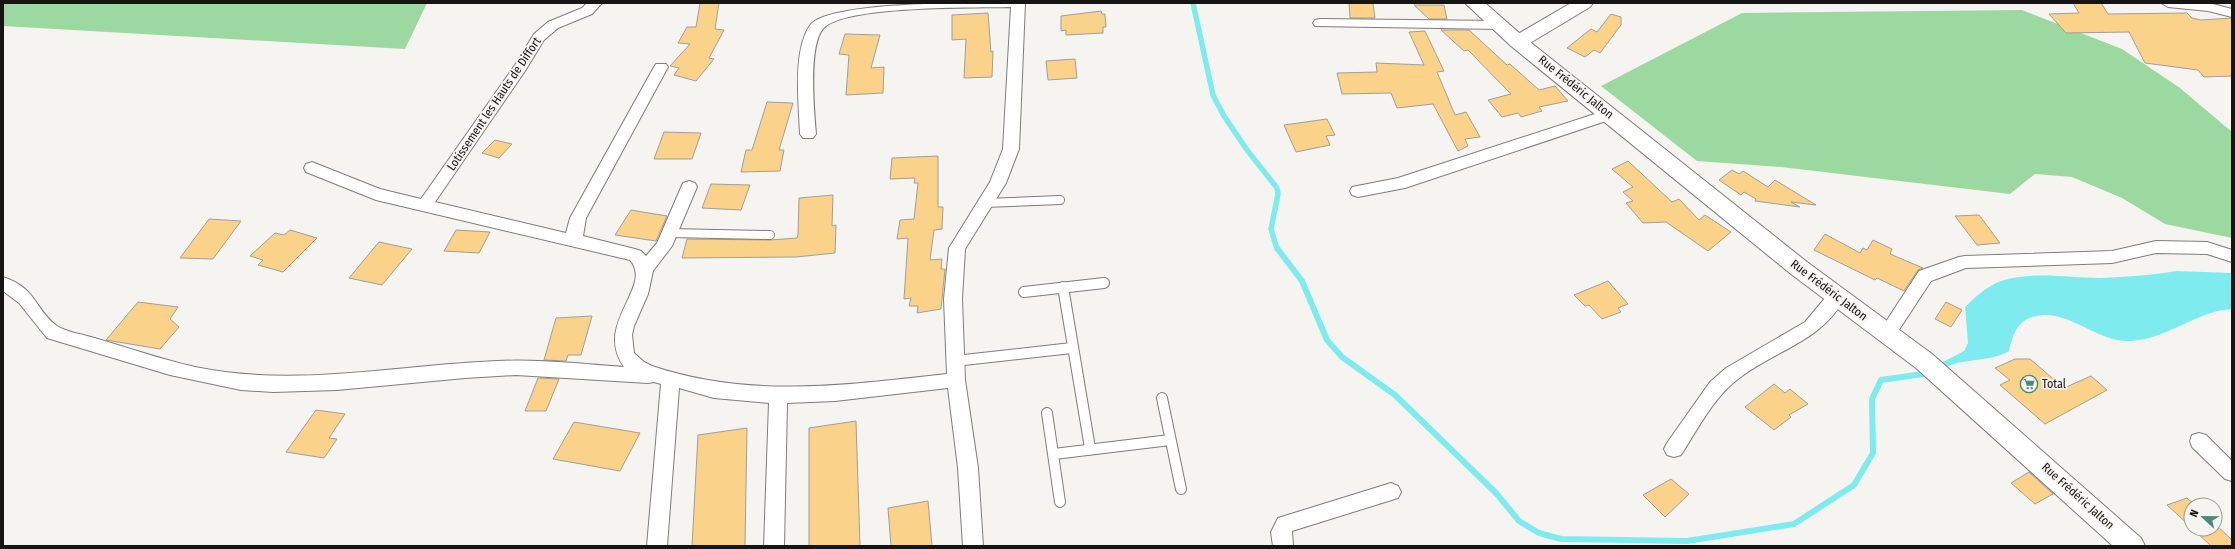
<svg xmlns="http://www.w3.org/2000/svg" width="2235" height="549" font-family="'Fira Sans Condensed',sans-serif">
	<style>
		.green { fill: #9cd9a0 }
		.water { fill: #7eecef }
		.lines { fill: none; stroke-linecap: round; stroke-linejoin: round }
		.stream-far1 { stroke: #7eecef; stroke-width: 5.5 }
		.stream { stroke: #7eecef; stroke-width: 6 }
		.building { fill: #fbd28a; stroke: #a19e9a }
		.service-far1-casing { stroke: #7f7d79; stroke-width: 10 }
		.service-casing { stroke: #7f7d79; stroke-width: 12 }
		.minor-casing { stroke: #7f7d79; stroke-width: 2 }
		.secondary-casing { stroke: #7f7d79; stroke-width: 2 }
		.primary-casing { stroke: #7f7d79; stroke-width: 2 }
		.service-far1 { stroke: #fff; stroke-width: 8 }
		.service { stroke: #fff; stroke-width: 10 }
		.minor { fill: #fff; fill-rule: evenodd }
		.secondary { fill: #fff; fill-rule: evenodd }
		.primary { fill: #fff; fill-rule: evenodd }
		.labels { text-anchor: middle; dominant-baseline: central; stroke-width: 3.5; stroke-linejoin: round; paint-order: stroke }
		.street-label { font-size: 12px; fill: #161514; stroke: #f6f4f0 }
		.poi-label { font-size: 12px; fill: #161514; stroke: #f6f4f0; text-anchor: start }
	</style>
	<rect width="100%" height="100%" fill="#f6f4f0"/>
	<!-- green -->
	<path class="green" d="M3,3H427L405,49L3,26Z
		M2022,10L2122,49L2180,88L2232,132V238L2165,224L2122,198L2072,177L2035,174L2010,194L1781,167L1697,161L1601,86L1742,13Z"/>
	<!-- water -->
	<path class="water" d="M2177,271L2232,273V309C2196,311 2168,339 2131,341C2097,343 2069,309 2036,316C2017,320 2013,334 2009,351C1990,362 1966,358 1946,367L1941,363L1964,351L1968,343L1965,307C1974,298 1984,289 1996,283C2025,270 2069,278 2100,278C2126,277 2152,275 2177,271Z"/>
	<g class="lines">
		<!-- stream-far1 -->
		<path class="stream-far1" d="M1193,3L1213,95L1224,116L1247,150L1277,188L1278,194L1271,229L1277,249"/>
		<!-- stream -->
		<path class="stream" d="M1277,248L1302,281L1327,340L1342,357L1395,395L1496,493L1519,521L1539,533L1561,539L1687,541L1794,524L1854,485L1873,453L1872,399L1881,380L1930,373"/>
	</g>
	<!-- building -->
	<path class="building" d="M700,3H719L715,29L724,30L709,58L714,59L696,81L674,75L679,68L670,66L690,44L678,43L687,27H696Z
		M1349,3H1373L1375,18H1350Z
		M2073,3H2101L2108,14L2187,13L2192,18L2201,20L2232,18V76L2204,77L2198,70L2145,63L2129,32L2066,33L2049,14L2079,13Z
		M1414,5H1444L1447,19H1429Z
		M1101,11L1102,14H1105L1106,27H1103V33L1066,35V30L1061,31V16Z
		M988,13L991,52L993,51L992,77L964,78L966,39L952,40V15Z
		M1611,14L1621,17V25L1600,53L1594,50L1585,57L1567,48L1591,29L1597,32Z
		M1441,30H1469L1507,65L1510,64L1539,90L1555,86L1568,101L1539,107L1542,111L1521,117L1518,113L1502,117L1488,100L1511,94L1468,50L1464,51Z
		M1425,31L1444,71L1437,72L1455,115L1466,112L1480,137L1465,139L1468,146L1458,151L1433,104L1397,108L1391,93L1342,94L1337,73L1377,72L1376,63L1424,65L1409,32Z
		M845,34L880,35L871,68L884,67L883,93L846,95L849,55L839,54Z
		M1075,59L1077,78L1048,80L1046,61Z
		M767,102L793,103L779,150H784L780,171L741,172L746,150H752Z
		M1327,119L1335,135L1326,136L1330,145L1296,152L1284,125Z
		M664,132L701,133L692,159H654Z
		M495,140L512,144L499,158L482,153Z
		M938,156V207H943L942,229L934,230L930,260L942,259L941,269H945L941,309L917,313L918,306H909L911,298L904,299L908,238L897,239L900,220L914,219L918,183H914L915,178L890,179L892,158Z
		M1628,161L1672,202L1679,199L1699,220L1705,215L1731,232L1708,251L1666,222L1643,223L1626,203L1633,201L1623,192L1633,187L1612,169Z
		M1732,170L1739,174L1743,171L1768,187L1775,180L1816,205L1791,202L1800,207L1755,201L1756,199L1744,192L1741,195L1719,180Z
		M711,184L750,185L741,210L702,208Z
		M833,195L832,226L836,225L835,253L796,257L682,258L687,239L770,240L797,238L798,235L799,198Z
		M631,210L667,216L656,241L615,235Z
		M1979,215L2000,243L1977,245L1955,216Z
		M209,219L241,221L213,259L180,258Z
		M290,230L317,238L283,272L258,265L263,260L250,256L275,233L284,235Z
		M456,230L490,232L479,253L444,251Z
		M1825,234L1860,253L1863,248L1867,250L1873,240L1892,249L1890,254L1923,268L1918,270L1904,291L1877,278L1875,280L1814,250Z
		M379,242L412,249L382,285L349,278Z
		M1608,281L1628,304L1618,308L1621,312L1602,319L1589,305L1585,306L1574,295Z
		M138,302L178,307L170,319L179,327L160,349L106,340Z
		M1946,302L1962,310L1951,327L1935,319Z
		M592,316L581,355H568L566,361L544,360L556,318Z
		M2015,359H2030L2064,388L2091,376L2107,390L2045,424L2000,385L2010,380L1995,368Z
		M538,378L559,379L546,411H525Z
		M1774,384L1785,393L1790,389L1808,404L1789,415L1791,417L1774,430L1745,407Z
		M316,410L345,414L329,438L337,439L324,458L286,452Z
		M856,421L860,546H809V428Z
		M574,422L640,433L620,471L553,459Z
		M747,428L745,546H692L698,435Z
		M2029,472L2053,494L2035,504L2011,483Z
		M1671,479L1689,494L1665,517L1643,495Z
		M2187,498L2195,505H2191V527L2167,505Z
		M928,501L932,546H891L888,508Z
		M2215,524L2232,540V546H2211L2193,529H2215Z"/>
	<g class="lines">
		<defs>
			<path id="service-far1" d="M984,203L1060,200
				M670,233L770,235"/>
			<path id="service" d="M1063,287L1090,448
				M1024,292L1104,283
				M955,361L1072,348
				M1162,398L1181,489
				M1047,413L1060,502
				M1054,454L1170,440"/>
			<path id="minor" d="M587,3H602L592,14L558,28L544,40L525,71L435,202L566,233L570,218L654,67L656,64H666L668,67L586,218L583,236L635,249L641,251L646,256L657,243L683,183L689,181L695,183L697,187L672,246L653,271L648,294L634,326L632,335L634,353L644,362L652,366C751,399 845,385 947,374L944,299L949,248L990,182L1003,149L1011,7C977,8 842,5 823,29C808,46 814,111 816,134L813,138H803L800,134C799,104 792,49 811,24C834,0 985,3 1025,3L1019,149L1006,183L965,249L962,299L965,380L978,468L983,546H963L958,468L948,388L835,401L787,403L784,546H764L769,403L714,398L679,388L667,546H647L661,384L654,382L648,383L516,375L465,378L337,390L273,392L241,390L170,375L47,338L19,303L3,291V277C37,288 34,309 57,326C66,332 81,334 91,337C126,347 160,359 195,367C296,388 395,365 497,361C539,359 582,364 624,367C593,323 654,287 630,260L376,200L306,172L304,168L306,164L312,162L380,189L421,199L515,65L534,34L548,22L582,8Z
				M2161,3H2209L2232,9V17L2208,11L2168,7Z
				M1320,19L1500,21L1505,22L1507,25L1505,28L1500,29L1315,26L1313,23L1315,20Z
				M1610,109L1615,110L1618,114L1615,118L1405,188L1358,197L1352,195L1350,191L1352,187L1398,178Z
				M2156,241L2207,242L2232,250V262L2207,254L2156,253L2112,263L1966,268L1931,281L1893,339L1887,341L1881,339L1878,334L1919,271L1959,257L1965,256L2112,251Z
				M1837,289L1843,291L1846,296C1821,343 1776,349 1738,379C1713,398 1698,429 1681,455L1674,457L1667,455L1664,449L1667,443L1710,382L1726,368L1805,322L1831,291Z
				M2199,433L2206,435L2232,461V481L2225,479L2192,447L2190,441L2192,435Z
				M1391,483L1398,486L1401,492L1398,498L1292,531L1293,546H1273L1271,532L1278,518Z"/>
			<path id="secondary" d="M1571,3H1593L1590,7L1525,46L1518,48L1511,46L1509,42L1511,38Z"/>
			<path id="primary" d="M1465,3H1485L1525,38L1807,262L1932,354L2141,538L2145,546H2113L1916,368L1791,274L1511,46Z"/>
		</defs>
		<!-- service-far1 casing -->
		<use href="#service-far1" class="service-far1-casing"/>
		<!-- service casing -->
		<use href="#service" class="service-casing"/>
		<!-- minor casing -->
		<use href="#minor" class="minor-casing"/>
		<!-- secondary casing -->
		<use href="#secondary" class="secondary-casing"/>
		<!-- primary casing -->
		<use href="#primary" class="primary-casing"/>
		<!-- service-far1 -->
		<use href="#service-far1" class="service-far1"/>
		<!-- service -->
		<use href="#service" class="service"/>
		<!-- minor -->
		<use href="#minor" class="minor"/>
		<!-- secondary -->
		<use href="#secondary" class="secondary"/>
		<!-- primary -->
		<use href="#primary" class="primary"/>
	</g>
	<!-- icons -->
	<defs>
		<symbol id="supermarket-ring" viewBox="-11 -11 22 22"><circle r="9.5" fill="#f6f4f0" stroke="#478a7c" stroke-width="1.5"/><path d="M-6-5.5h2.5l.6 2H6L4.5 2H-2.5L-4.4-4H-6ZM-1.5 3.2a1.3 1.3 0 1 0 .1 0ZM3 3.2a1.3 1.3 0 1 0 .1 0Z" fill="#478a7c"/></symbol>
	</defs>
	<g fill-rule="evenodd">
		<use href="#supermarket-ring" x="2019" y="374" width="20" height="20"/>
	</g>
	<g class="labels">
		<!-- street labels -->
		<g class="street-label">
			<text transform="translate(1576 87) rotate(39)">Rue Frédéric Jalton</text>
			<text transform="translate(494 104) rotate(-56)">Lotissement les Hauts de Diffort</text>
			<text transform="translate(1829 290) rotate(37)">Rue Frédéric Jalton</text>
			<text transform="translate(2078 496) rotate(42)">Rue Frédéric Jalton</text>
		</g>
		<!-- poi labels -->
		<g class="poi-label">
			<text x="2042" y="384">Total</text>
		</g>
	</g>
	<!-- border -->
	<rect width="2235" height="549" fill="none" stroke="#161514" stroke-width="8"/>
	<!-- north arrow -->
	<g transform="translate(2203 517) rotate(292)"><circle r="19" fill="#f6f4f0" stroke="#9c9b98"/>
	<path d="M0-3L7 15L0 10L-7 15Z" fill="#478a7c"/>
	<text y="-6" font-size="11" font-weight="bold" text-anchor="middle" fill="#161514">N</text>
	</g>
</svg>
